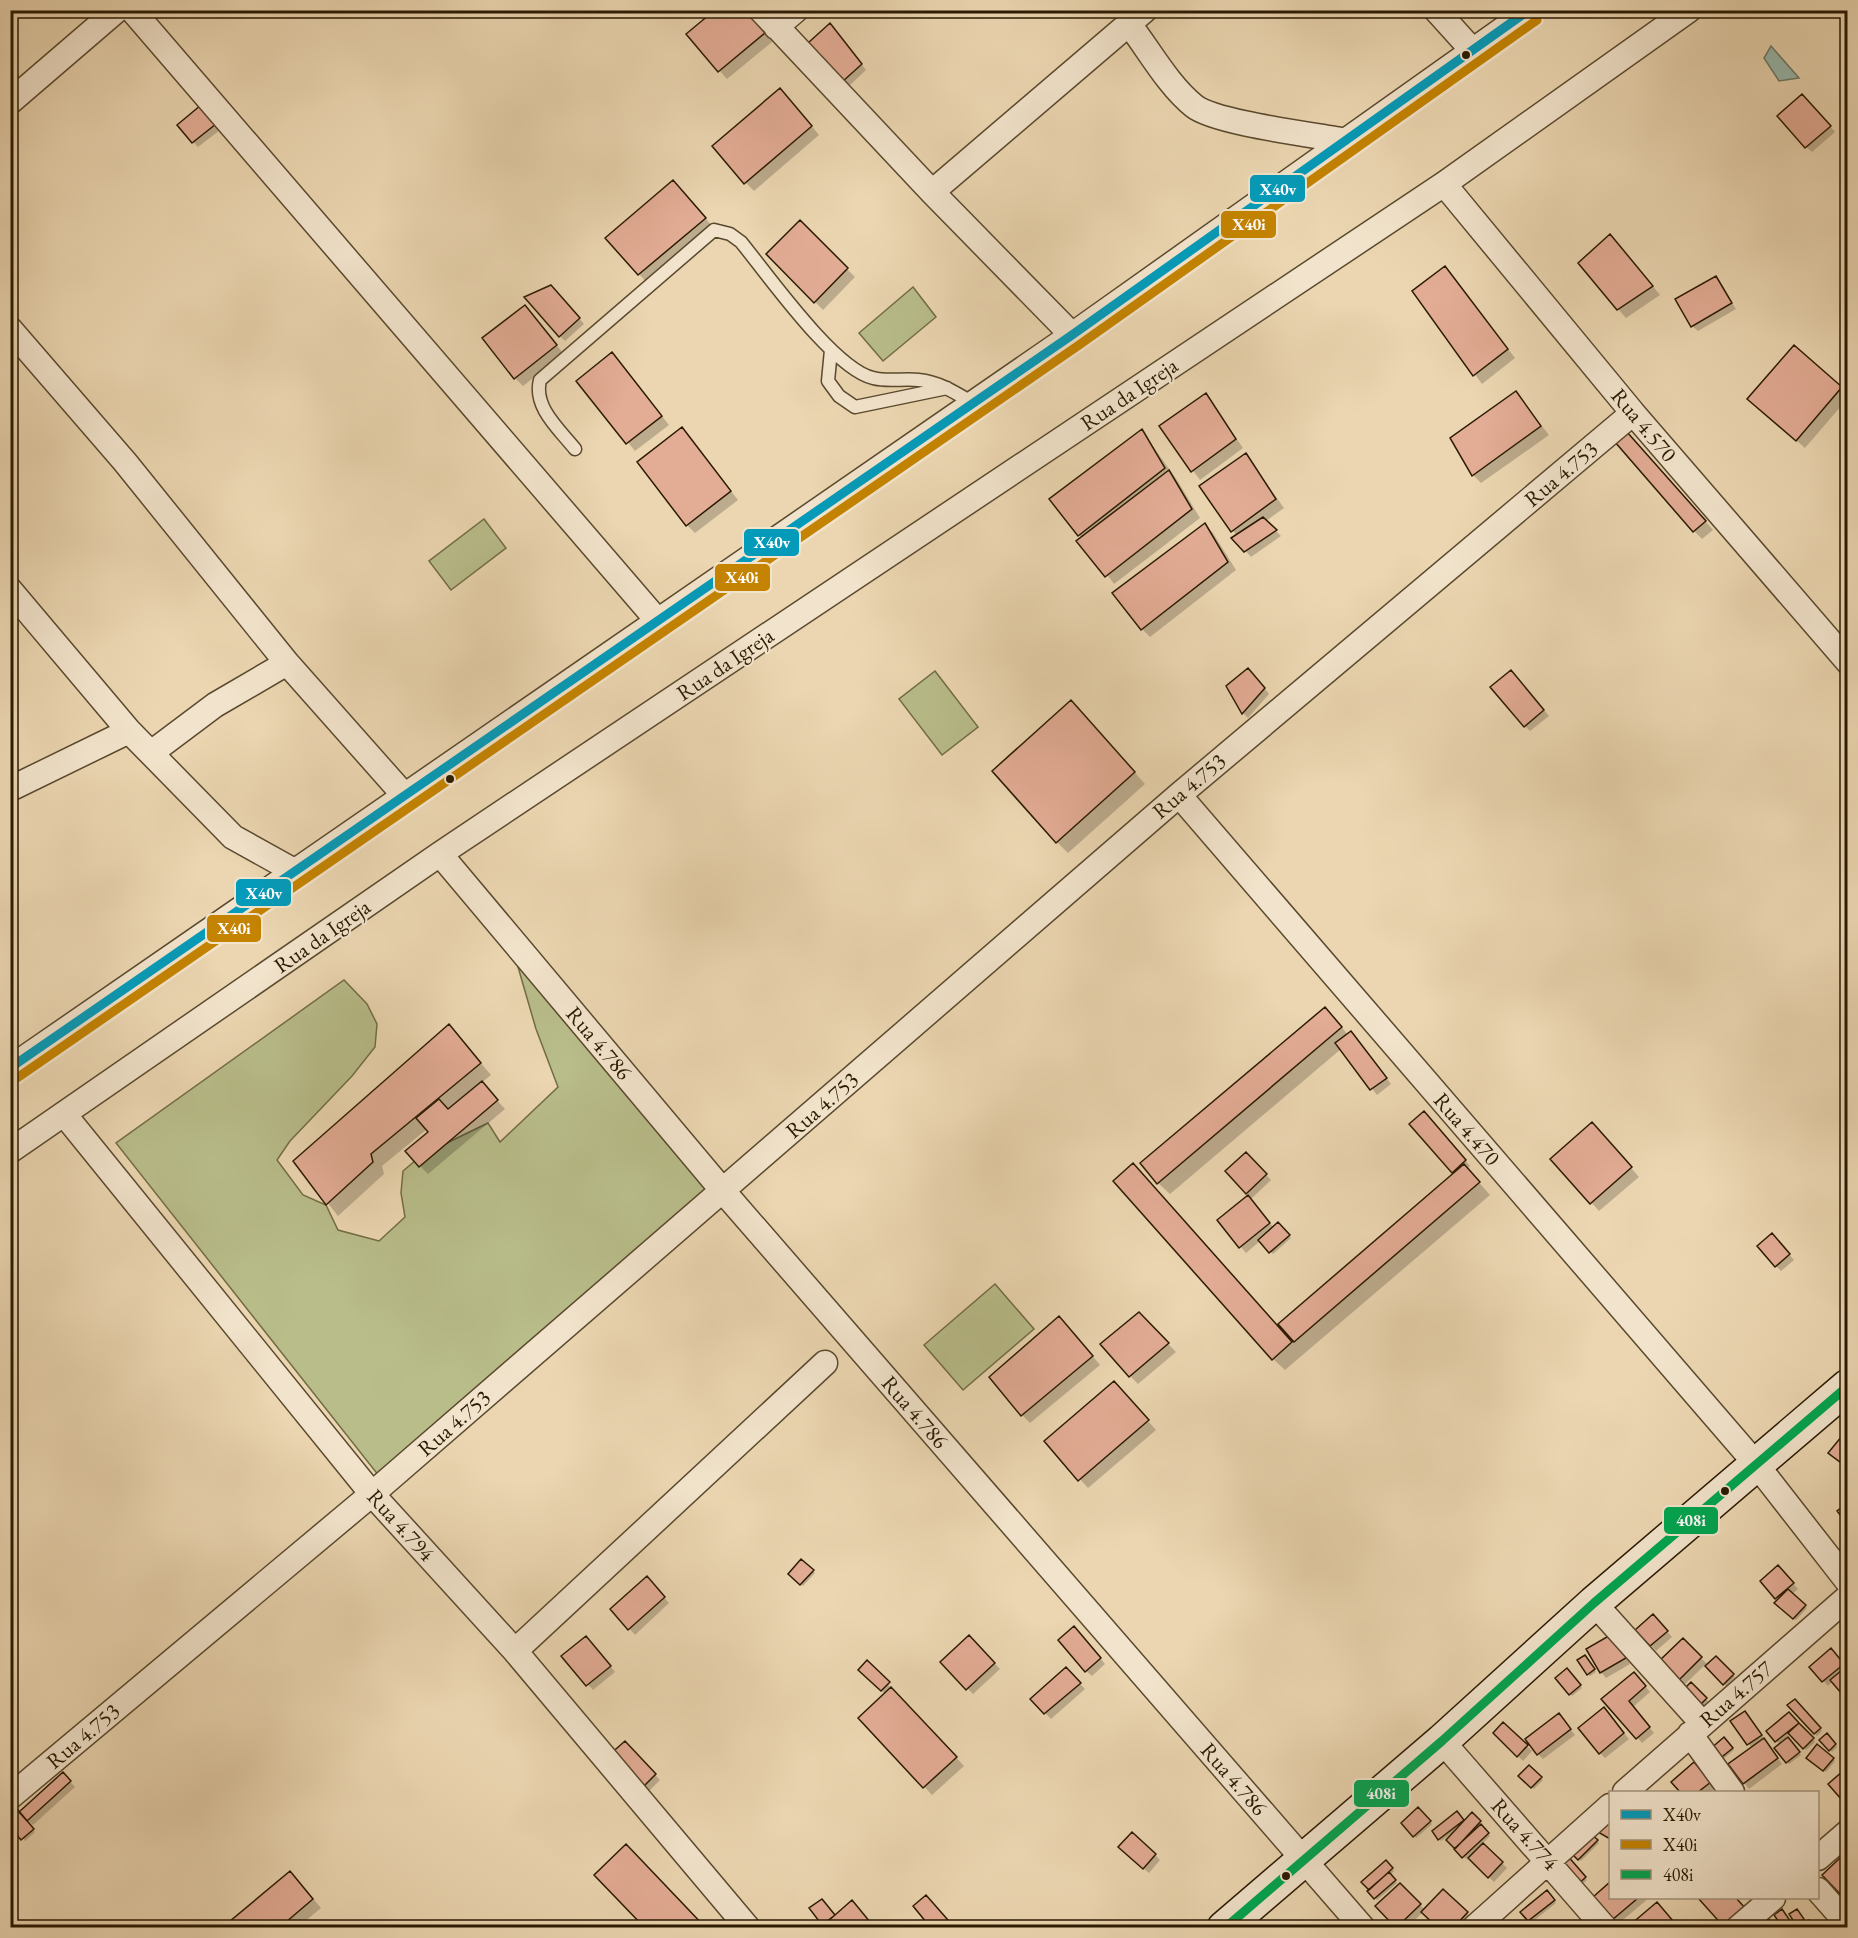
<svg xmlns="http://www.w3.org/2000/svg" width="1858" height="1938" font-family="'EB Garamond',serif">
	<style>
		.green { fill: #b8bd8a; stroke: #716c46; stroke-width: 1.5 }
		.water { fill: #98b9ad; stroke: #6c7969; stroke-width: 1.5 }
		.shadow { fill: #0003 }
		.building { fill: #e3ac95; stroke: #2a1a02; stroke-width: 1.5 }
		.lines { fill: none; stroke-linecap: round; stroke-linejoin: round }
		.lane-casing { stroke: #5a492e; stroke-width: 15 }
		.street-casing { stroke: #5a492e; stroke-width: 27 }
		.secondary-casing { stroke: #2a1a02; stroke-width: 36 }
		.lane { stroke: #f2e4cc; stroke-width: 12 }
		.street { stroke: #f2e4cc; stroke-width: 24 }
		.secondary { stroke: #f2e4cc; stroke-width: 33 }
		.bus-1-casing { stroke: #f2e4cc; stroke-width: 14 }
		.bus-2-casing { stroke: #f2e4cc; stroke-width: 14 }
		.bus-3-casing { stroke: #f2e4cc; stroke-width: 14 }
		.bus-1 { stroke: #049bba; stroke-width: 9 }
		.bus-2 { stroke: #c48300; stroke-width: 9 }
		.bus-3 { stroke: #00a651; stroke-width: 9 }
		.bus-dot { fill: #2a1a02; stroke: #f2e4cc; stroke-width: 2 }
		.labels { text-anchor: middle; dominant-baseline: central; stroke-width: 4.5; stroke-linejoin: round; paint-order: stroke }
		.street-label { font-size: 22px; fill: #2a1a02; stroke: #f2e4cc }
		.line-badge { stroke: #f2e4cc; stroke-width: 2 }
		.badge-label { font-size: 16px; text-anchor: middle; font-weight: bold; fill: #fff }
	</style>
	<rect width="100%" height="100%" fill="#ebd6b1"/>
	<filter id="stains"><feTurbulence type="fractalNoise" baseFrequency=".00333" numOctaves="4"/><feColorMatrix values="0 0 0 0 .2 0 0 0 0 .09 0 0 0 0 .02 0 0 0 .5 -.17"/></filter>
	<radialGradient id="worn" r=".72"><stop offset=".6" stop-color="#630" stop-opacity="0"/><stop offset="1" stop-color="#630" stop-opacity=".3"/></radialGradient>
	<!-- green -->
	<path class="green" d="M913,287L936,317L883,361L859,333Z
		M484,519L506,548L451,590L429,561Z
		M935,671L978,727L942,755L899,699Z
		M516,960L723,1191L379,1476L116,1143L344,980L367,1004L377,1024L375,1047L352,1076L290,1141L277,1160L303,1195L326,1205L338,1230L379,1241L405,1217L401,1193L403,1171L422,1155L488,1123L500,1142L558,1087L536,1029Z
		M995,1284L1034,1329L963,1390L924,1345Z"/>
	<!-- water -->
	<path class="water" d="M1771,46L1799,78L1779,81L1764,58Z"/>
	<!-- shadow -->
	<path class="shadow" d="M746,10L772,42L727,79L688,34Z
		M835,30L866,70L849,86L843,81Z
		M788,98L819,135L754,191L746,183Z
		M1808,101L1835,132L1812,152L1806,147Z
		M201,107L220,130L198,147L193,142Z
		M681,190L713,227L647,283L607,238Z
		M800,222L855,277L823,310L768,254Z
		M1619,245L1660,295L1626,318L1618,309Z
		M1445,268L1515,358L1482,384L1414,292Z
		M1715,278L1736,309L1698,331L1692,326Z
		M556,292L584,324L565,341L560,336Z
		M525,307L564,354L523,386L515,378Z
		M620,363L669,425L635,451L578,381Z
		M1841,388L1848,394V398L1805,448L1758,407Z
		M1516,393L1549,435L1481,483L1473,475Z
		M1206,395L1243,448L1200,480L1161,427Z
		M682,429L738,500L695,533L687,525Z
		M1142,431L1177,480L1200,518L1114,584L1079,535Z
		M1636,442L1713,530L1702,539L1694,531Z
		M1246,455L1284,508L1266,521L1281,536L1251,557L1234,538L1237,536L1201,487Z
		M1205,525L1213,533L1236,570L1150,637L1142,629Z
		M1254,675L1269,694L1248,718L1243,713Z
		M1516,677L1549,716L1530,731L1525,726Z
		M1082,713L1145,784L1068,853L1057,842Z
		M1336,1020L1348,1035L1351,1033L1356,1038L1391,1084L1377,1095L1341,1049L1170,1194L1158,1183Z
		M449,1026L491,1075L481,1083L505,1109L428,1174L420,1166L430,1132L427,1129L382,1166L384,1174L338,1216L295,1161Z
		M1429,1118L1470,1166L1467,1169L1490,1195L1285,1370L1273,1359L1144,1176L1278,1326L1455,1174L1411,1124Z
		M1600,1132L1639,1177L1599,1211L1552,1159Z
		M1246,1154L1271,1180L1250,1200L1274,1228L1278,1224L1291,1238L1273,1254L1260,1241L1246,1253L1219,1221L1250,1196L1227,1171Z
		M1777,1240L1794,1260L1781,1271L1776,1266Z
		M1139,1314L1176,1352L1138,1384L1130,1376Z
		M1067,1326L1100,1365L1030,1423L1022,1415Z
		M1122,1392L1156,1430L1088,1488L1046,1441Z
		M802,1561L815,1573L803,1586L790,1573Z
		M1783,1572L1798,1589L1792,1594L1807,1608L1796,1620L1776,1603L1779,1600L1762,1581Z
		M652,1584L669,1603L635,1635L612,1609Z
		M1658,1621L1672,1637L1656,1651L1637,1630Z
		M1079,1633L1105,1664L1092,1676L1086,1671Z
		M969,1637L1000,1669L973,1694L942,1662Z
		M1683,1640L1708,1665L1716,1658L1735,1677L1726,1686L1706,1664L1682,1687L1659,1663Z
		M1617,1641L1630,1664L1606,1678L1601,1672Z
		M591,1643L615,1672L593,1690L563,1656Z
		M1836,1655L1846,1667L1828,1686L1811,1667Z
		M1587,1659L1596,1672L1590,1676L1588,1674Z
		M867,1662L964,1766L932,1795L860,1718L885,1694L860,1670Z
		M1066,1669L1085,1689L1051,1719L1032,1699Z
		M1567,1670L1582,1688L1572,1696L1557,1678Z
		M1639,1679L1650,1692L1633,1707L1654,1733L1642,1743L1604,1699Z
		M1691,1684L1708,1701L1699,1710Z
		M1795,1701L1822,1731L1817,1736L1789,1706Z
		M1789,1714L1815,1742L1806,1750L1791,1733L1786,1737L1801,1755L1789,1764L1776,1749L1780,1745L1768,1731Z
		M1609,1715L1629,1739L1605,1758L1600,1753Z
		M1750,1718L1782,1764L1749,1789L1730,1764L1752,1748L1732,1722Z
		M1564,1721L1575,1735L1543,1759L1538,1754Z
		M1504,1724L1532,1751L1523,1761L1495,1733Z
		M1827,1736L1837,1747L1832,1752L1821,1741Z
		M1724,1739L1734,1750L1721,1761L1712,1750Z
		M625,1743L660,1780L646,1794Z
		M1817,1746L1835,1761L1826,1772L1808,1758Z
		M1529,1767L1543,1780L1534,1789L1520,1776Z
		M1699,1769L1715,1788L1709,1792H1682L1673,1782Z
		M63,1774L75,1787L33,1825L23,1815L22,1817L35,1832L25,1841L10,1825Z
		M1418,1809L1432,1824L1416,1838L1403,1824Z
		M1457,1813L1465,1822L1472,1814L1490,1836L1482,1844L1507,1868L1494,1882L1468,1857L1466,1859L1448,1840L1452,1833L1441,1841L1434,1832Z
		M1590,1835L1599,1843L1581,1861L1573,1853Z
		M1125,1853L1155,1855L1160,1860L1149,1873Z
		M1566,1856L1587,1880L1579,1887Z
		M1385,1862L1394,1871L1390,1875L1397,1883L1377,1900L1363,1882Z
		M1848,1866V1900L1824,1875Z
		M299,1882L321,1908L297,1928H235Z
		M1610,1884V1898H1649L1618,1924L1595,1897Z
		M1400,1885L1425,1910L1443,1891L1472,1918L1463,1928H1439L1423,1912L1407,1928H1398L1378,1906Z
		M1547,1892L1556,1903L1531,1923L1522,1912Z
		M1700,1898H1735L1750,1915L1735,1928H1726Z
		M1799,1913L1806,1923L1801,1927L1797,1924Z"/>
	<!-- building -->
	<path class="building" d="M715,10H746L765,33L718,72L686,34Z
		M830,23L862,64L842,82L808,43Z
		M780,88L812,126L744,184L712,146Z
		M1802,94L1831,126L1805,148L1777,116Z
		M201,105L216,124L192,143L177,125Z
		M673,180L706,218L638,275L605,238Z
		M800,220L848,268L814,303L766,254Z
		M1610,234L1653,286L1617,310L1578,263Z
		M1445,266L1508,349L1473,376L1412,291Z
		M1716,276L1732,303L1691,327L1675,299Z
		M551,285L580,318L559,337L524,297Z
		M525,305L557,345L514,379L482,338Z
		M1794,345L1842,387L1796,441L1747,399Z
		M612,352L662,416L626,444L576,381Z
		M1516,391L1541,426L1472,476L1450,438Z
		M1206,393L1236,439L1191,472L1159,426Z
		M682,427L731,491L686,526L637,462Z
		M1142,429L1165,468L1078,536L1049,499Z
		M1627,432L1706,521L1693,532L1615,442Z
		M1246,453L1276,499L1231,532L1199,486Z
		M1169,470L1192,509L1105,577L1076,541Z
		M1263,517L1277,530L1244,552L1231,538Z
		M1205,523L1228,562L1141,630L1112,593Z
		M1248,668L1265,688L1242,714L1226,686Z
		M1511,670L1544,710L1524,727L1490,687Z
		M1071,700L1135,772L1056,843L992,771Z
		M1325,1007L1342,1027L1157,1184L1140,1163Z
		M449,1024L481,1063L371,1154L373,1162L326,1205L293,1161Z
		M1351,1031L1387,1078L1370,1090L1335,1043Z
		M482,1081L498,1100L419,1167L405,1151L428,1132L416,1118L439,1099L448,1109Z
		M1424,1111L1466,1160L1452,1173L1409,1124Z
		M1592,1122L1632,1167L1590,1204L1550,1159Z
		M1246,1152L1267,1174L1246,1194L1225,1171Z
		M1133,1163L1292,1342L1272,1360L1113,1181Z
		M1464,1164L1480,1182L1294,1342L1278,1324Z
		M1248,1195L1270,1223L1239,1248L1217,1220Z
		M1278,1222L1290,1235L1269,1253L1258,1240Z
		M1772,1233L1790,1254L1775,1267L1757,1246Z
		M1139,1312L1169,1343L1129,1377L1100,1344Z
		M1059,1316L1093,1356L1021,1416L989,1377Z
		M1114,1381L1149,1420L1078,1481L1044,1441Z
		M1842,1436L1848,1440V1468L1828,1453Z
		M1848,1503V1517L1844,1520L1837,1511Z
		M801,1559L814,1570L800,1585L788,1574Z
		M1778,1565L1794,1583L1775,1599L1760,1581Z
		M647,1576L665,1597L628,1630L610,1609Z
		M1788,1589L1806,1605L1793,1619L1774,1603Z
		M1653,1614L1668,1631L1650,1646L1635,1630Z
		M1074,1626L1101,1658L1085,1672L1058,1640Z
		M1612,1634L1626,1658L1600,1673L1586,1649Z
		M969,1635L995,1663L966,1690L940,1662Z
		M586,1636L611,1666L586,1686L561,1656Z
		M1683,1638L1702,1657L1676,1683L1657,1663Z
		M1831,1648L1844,1664L1822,1682L1809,1667Z
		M1585,1655L1595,1669L1587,1675L1577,1660Z
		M1716,1656L1734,1674L1723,1685L1705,1666Z
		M867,1660L890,1682L881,1691L858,1670Z
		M1848,1665V1701L1830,1680Z
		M1066,1667L1081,1683L1044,1714L1030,1699Z
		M1567,1668L1581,1685L1569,1695L1555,1678Z
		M1634,1672L1646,1686L1629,1701L1650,1727L1636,1739L1601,1699Z
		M1691,1682L1707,1698L1696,1709L1680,1693Z
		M891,1687L957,1757L923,1788L858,1718Z
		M1795,1699L1821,1728L1814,1734L1787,1705Z
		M1604,1707L1624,1733L1599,1754L1578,1728Z
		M1745,1711L1762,1735L1747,1745L1730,1721Z
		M1789,1712L1799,1723L1775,1742L1766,1731Z
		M1559,1713L1571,1729L1537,1755L1525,1739Z
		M1503,1722L1528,1745L1517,1757L1493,1733Z
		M1799,1723L1814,1738L1803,1749L1788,1733Z
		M1827,1733L1836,1744L1829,1751L1819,1740Z
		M1724,1737L1733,1748L1718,1760L1709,1750Z
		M1788,1737L1800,1752L1786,1763L1774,1748Z
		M1764,1738L1778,1758L1743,1784L1728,1764Z
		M625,1741L656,1774L640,1790L608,1756Z
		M1817,1744L1834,1758L1823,1771L1806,1758Z
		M1694,1762L1711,1782L1698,1792H1680L1671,1782Z
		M1529,1765L1542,1777L1531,1788L1518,1776Z
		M1843,1771L1848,1776V1807L1828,1784Z
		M63,1772L71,1781L27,1821L19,1812Z
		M1418,1807L1431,1821L1413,1837L1401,1823Z
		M18,1810L34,1829L21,1840L10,1827V1816Z
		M1457,1811L1464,1820L1438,1840L1432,1831Z
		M1472,1812L1481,1821L1455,1849L1446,1840Z
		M1604,1820L1610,1823V1839L1598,1832Z
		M1481,1824L1489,1833L1462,1858L1454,1849Z
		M1132,1832L1156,1854L1143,1869L1118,1847Z
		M1590,1833L1598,1840L1578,1860L1571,1853Z
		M1483,1843L1503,1862L1488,1878L1468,1858Z
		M626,1844L706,1928H645L594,1875Z
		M1566,1854L1586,1877L1576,1886L1556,1863Z
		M1841,1857L1848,1864V1891L1842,1896L1822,1875Z
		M1386,1860L1393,1868L1369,1890L1361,1882Z
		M290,1871L313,1899L279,1928H233L229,1922Z
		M1389,1872L1396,1880L1374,1899L1367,1891Z
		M1610,1882V1898H1638L1612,1920L1593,1897Z
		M1400,1883L1421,1904L1396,1928L1375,1906Z
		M1443,1889L1468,1912L1453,1928H1438L1421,1912Z
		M1547,1890L1555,1900L1528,1921L1520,1912Z
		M926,1895L955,1928H931L913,1906Z
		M1698,1898H1736L1746,1909L1724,1927Z
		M822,1899L835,1915L822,1925L809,1908Z
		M852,1900L875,1928H820L835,1915Z
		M1657,1902L1679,1928H1634L1631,1924Z
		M1782,1909L1795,1928H1783L1774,1915Z
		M1797,1909L1804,1919L1796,1925L1789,1914Z
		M1768,1918L1776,1928H1757Z
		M1809,1920L1815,1928H1798Z"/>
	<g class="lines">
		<defs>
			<path id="lane" d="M831,350L828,381L839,396L855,407L947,388
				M575,449C559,429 533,407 540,380L714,230L730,234L741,242C768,275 834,369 873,378C888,382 904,378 919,380C939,382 956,393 973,403"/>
			<path id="street" d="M132,10L657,620
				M761,10L932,192L1072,335
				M1436,10L1473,51
				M1129,24C1149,50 1168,85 1194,106C1215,123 1315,135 1346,141
				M776,27L796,10
				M10,102L117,10
				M1444,184L1633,413L1848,662
				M932,192L1145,10
				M10,329L125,462L287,663L404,795
				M10,590L129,731L233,837L296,872
				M151,753L215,705L287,663
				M10,789L129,731
				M1179,795L1756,1464L1848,1582
				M440,854L723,1191L1363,1928
				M10,1068L1072,335L1530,10
				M64,1114L372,1494L515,1651L748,1928
				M10,1151L440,854L1444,184L1689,10
				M1594,1603L1702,1723
				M515,1651L825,1363
				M1690,1734L1732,1792
				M1442,1741L1605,1928
				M1625,1792L1848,1597
				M10,1797L372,1494L1179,795L1633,413
				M1818,1858L1848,1832
				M1818,1890L1848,1924
				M1474,1928L1610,1806
				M1738,1928L1773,1898"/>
			<path id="secondary" d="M1224,1928L1442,1741L1594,1603L1848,1386"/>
		</defs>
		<!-- lane casing -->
		<use href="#lane" class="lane-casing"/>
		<!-- street casing -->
		<use href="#street" class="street-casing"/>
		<!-- secondary casing -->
		<use href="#secondary" class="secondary-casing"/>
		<!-- lane -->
		<use href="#lane" class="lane"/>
		<!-- street -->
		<use href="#street" class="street"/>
		<!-- secondary -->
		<use href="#secondary" class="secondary"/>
		<defs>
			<path id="bus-1" d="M10,1068L1072,335L1529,10"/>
			<path id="bus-2" d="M17,1078L1079,345L1537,20"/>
			<path id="bus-3" d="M1225,1928L1442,1741L1594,1603L1848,1386"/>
		</defs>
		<!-- bus-1 casing -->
		<use href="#bus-1" class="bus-1-casing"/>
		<!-- bus-2 casing -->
		<use href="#bus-2" class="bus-2-casing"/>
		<!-- bus-3 casing -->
		<use href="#bus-3" class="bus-3-casing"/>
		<!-- bus-1 -->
		<use href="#bus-1" class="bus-1"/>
		<!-- bus-2 -->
		<use href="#bus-2" class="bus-2"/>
		<!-- bus-3 -->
		<use href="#bus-3" class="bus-3"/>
	</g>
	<!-- markers -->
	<g class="bus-dot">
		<circle cx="1466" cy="55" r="5"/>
		<circle cx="450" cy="779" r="5"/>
		<circle cx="1725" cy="1491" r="5"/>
		<circle cx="1286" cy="1876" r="5"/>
	</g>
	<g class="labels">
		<!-- street labels -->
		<g class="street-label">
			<text transform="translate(1129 394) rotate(-34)">Rua da Igreja</text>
			<text transform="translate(1644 425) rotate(50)">Rua 4.570</text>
			<text transform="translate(1561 474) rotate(-40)">Rua 4.753</text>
			<text transform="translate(725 664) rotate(-34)">Rua da Igreja</text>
			<text transform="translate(1189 786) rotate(-40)">Rua 4.753</text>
			<text transform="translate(322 936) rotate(-35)">Rua da Igreja</text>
			<text transform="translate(599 1043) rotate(50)">Rua 4.786</text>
			<text transform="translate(822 1105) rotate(-41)">Rua 4.753</text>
			<text transform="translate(1467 1129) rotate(49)">Rua 4.470</text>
			<text transform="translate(915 1412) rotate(49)">Rua 4.786</text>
			<text transform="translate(454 1423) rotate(-41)">Rua 4.753</text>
			<text transform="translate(401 1525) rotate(48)">Rua 4.794</text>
			<text transform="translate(1736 1694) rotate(-41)">Rua 4.757</text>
			<text transform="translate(83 1736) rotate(-40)">Rua 4.753</text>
			<text transform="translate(1234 1779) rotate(49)">Rua 4.786</text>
			<text transform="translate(1525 1834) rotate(48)">Rua 4.774</text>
		</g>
	</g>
	<g class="line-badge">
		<rect x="1249" y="174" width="57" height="29" rx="6" fill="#049bba"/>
		<rect x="1220" y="210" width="57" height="29" rx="6" fill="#c48300"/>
		<rect x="743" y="528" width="57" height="29" rx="6" fill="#049bba"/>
		<rect x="714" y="563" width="57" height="29" rx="6" fill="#c48300"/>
		<rect x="235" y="878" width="57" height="29" rx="6" fill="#049bba"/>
		<rect x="206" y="914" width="56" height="29" rx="6" fill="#c48300"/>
		<rect x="1663" y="1506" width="56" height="29" rx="6" fill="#00a651"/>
		<rect x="1353" y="1779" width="57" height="29" rx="6" fill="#00a651"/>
	</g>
	<g class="badge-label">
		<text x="1278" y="195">X40v</text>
		<text x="1249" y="230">X40i</text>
		<text x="772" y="548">X40v</text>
		<text x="742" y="583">X40i</text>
		<text x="264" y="899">X40v</text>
		<text x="234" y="934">X40i</text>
		<text x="1691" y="1526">408i</text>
		<text x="1381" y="1799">408i</text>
	</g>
	<!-- margin -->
	<rect width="1858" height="1938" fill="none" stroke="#ebd6b1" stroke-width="36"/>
	<rect x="12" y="12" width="1834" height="1914" fill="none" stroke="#2a1a02" stroke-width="3"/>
	<rect x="18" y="18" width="1822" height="1902" fill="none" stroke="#2a1a02" stroke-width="1.5"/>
	<!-- legend -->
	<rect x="1609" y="1791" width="210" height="108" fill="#f2e4cc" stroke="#a2937b" stroke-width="1.5"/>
	<rect x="1621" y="1810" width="30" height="9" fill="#049bba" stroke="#a2937b" stroke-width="1.5"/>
	<text x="1663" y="1821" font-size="18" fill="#2a1a02">X40v</text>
	<rect x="1621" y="1840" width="30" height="9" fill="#c48300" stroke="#a2937b" stroke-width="1.5"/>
	<text x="1663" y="1851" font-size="18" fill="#2a1a02">X40i</text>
	<rect x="1621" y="1870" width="30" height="9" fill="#00a651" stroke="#a2937b" stroke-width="1.5"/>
	<text x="1663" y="1881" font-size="18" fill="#2a1a02">408i</text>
	<rect width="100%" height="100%" filter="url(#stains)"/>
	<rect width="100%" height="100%" fill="url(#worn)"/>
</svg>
